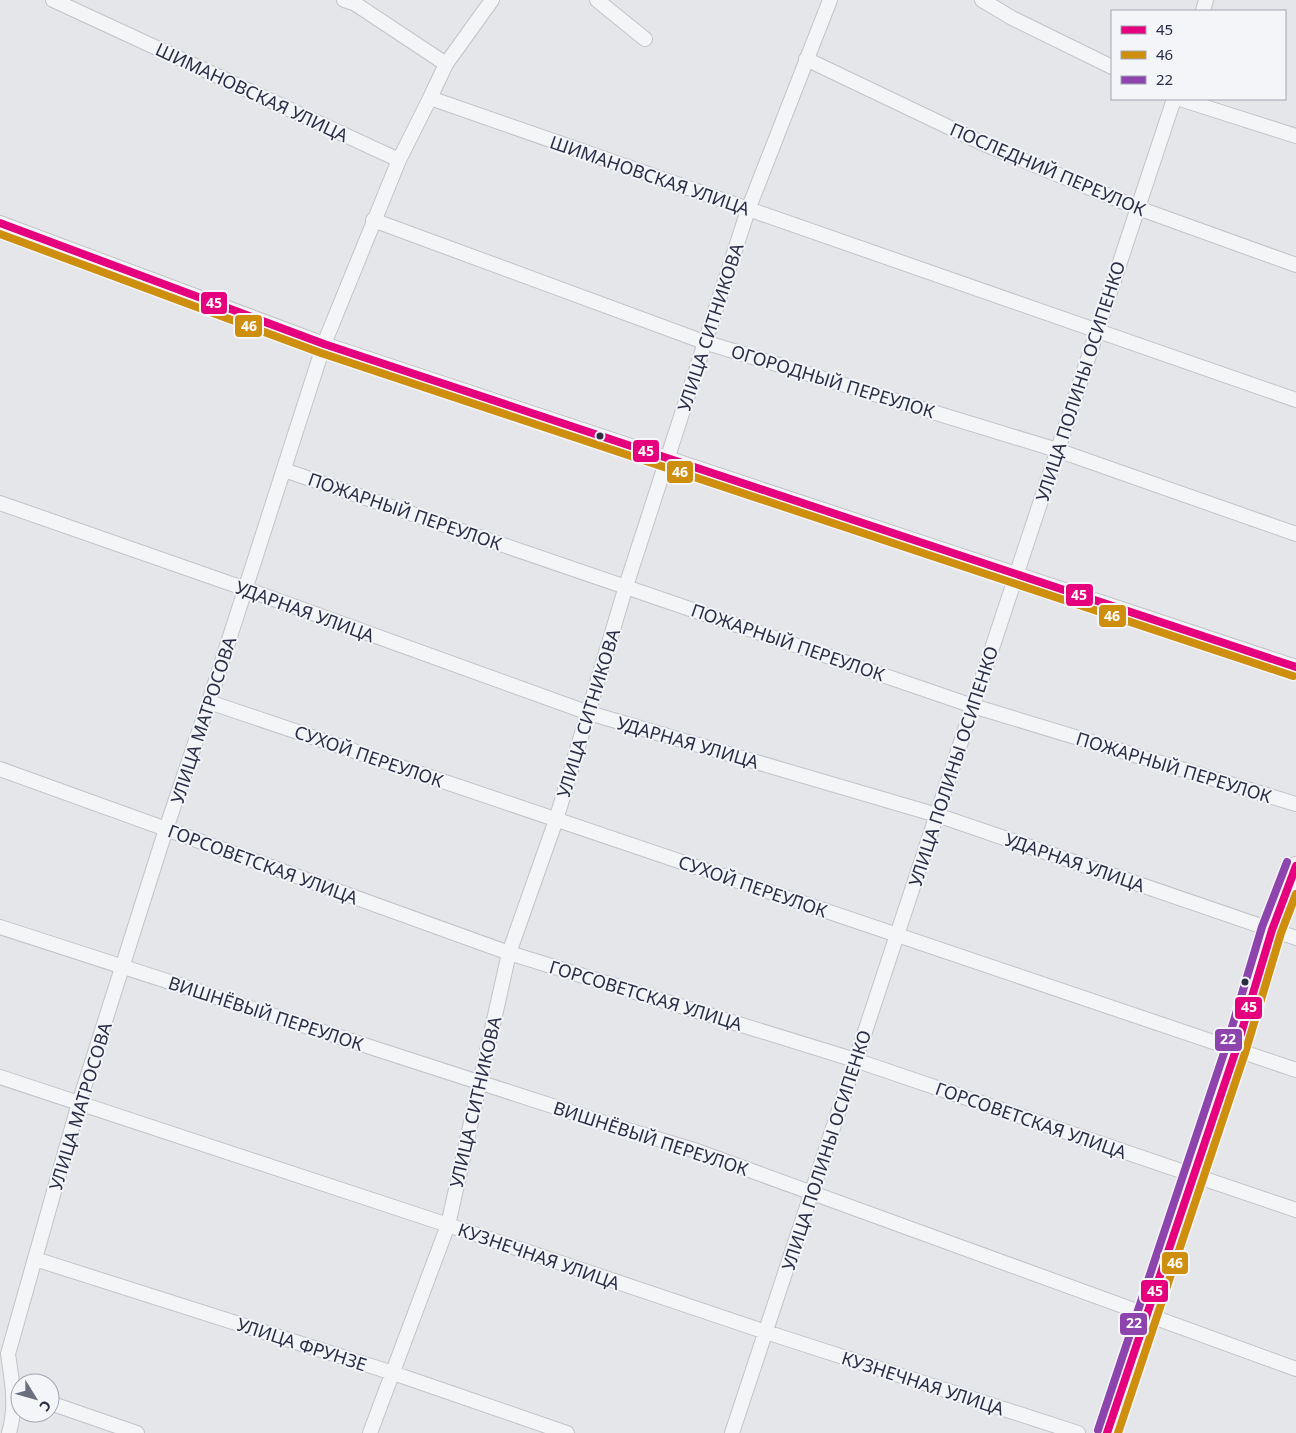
<svg xmlns="http://www.w3.org/2000/svg" width="1296" height="1433" font-family="'Noto Sans',sans-serif">
	<style>
		.lines { fill: none; stroke-linecap: round; stroke-linejoin: round }
		.minor-casing { stroke: #c2c3c8; stroke-width: 16 }
		.major-casing { stroke: #c1c3c8; stroke-width: 20 }
		.minor { stroke: #f4f5f7; stroke-width: 14 }
		.major { stroke: #f8f8f8; stroke-width: 18 }
		.bus-1-casing { stroke: #f3f5f9; stroke-width: 11 }
		.bus-2-casing { stroke: #f3f5f9; stroke-width: 11 }
		.bus-3-casing { stroke: #f3f5f9; stroke-width: 11 }
		.bus-1 { stroke: #e5007d; stroke-width: 8 }
		.bus-2 { stroke: #ce8e0e; stroke-width: 8 }
		.bus-3 { stroke: #8e44ad; stroke-width: 8 }
		.bus-dot { fill: #292e46; stroke: #f3f5f9; stroke-width: 2 }
		.labels { text-anchor: middle; dominant-baseline: central; stroke-width: 4; stroke-linejoin: round; paint-order: stroke }
		.street-label { font-size: 18px; fill: #292e46; stroke: #f3f5f9 }
		.line-badge { stroke: #f3f5f9; stroke-width: 2 }
		.badge-label { font-size: 14px; text-anchor: middle; font-weight: bold; fill: #fff }
	</style>
	<rect width="100%" height="100%" fill="#e5e6ea"/>
	<g class="lines">
		<defs>
			<path id="minor" d="M53,0L399,160L430,98L1296,400
				M344,0L354,3L446,64
				M597,0L645,39
				M982,0L1012,18L1112,67
				M1203,11L1206,0
				M806,59L982,143L1138,208L1296,265
				M430,98L446,64L492,0
				M1180,99L1296,136
				M373,220L704,342L1057,450L1296,534
				M0,223L324,344L1296,667
				M284,470L973,706L1296,804
				M0,503L246,589L589,713L937,815L1296,938
				M209,702L1296,1070
				M0,769L509,953L855,1060L1296,1210
				M0,927L608,1124L697,1151L1296,1369
				M0,1077L448,1225L766,1332L1078,1433
				M35,1259L393,1373L567,1433
				M50,1403L137,1433
				M9,1433C17,1405 12,1382 8,1354L79,1103L166,829L209,702L324,344L399,160
				M370,1433L448,1225L509,953L556,820L626,586L748,210L830,0
				M732,1433L1174,99"/>
			<path id="major" d="M1107,1433L1236,1050L1272,930L1296,866"/>
		</defs>
		<!-- minor casing -->
		<use href="#minor" class="minor-casing"/>
		<!-- major casing -->
		<use href="#major" class="major-casing"/>
		<!-- minor -->
		<use href="#minor" class="minor"/>
		<!-- major -->
		<use href="#major" class="major"/>
		<defs>
			<path id="bus-1" d="M0,223L324,344L1296,667
				M1107,1433L1236,1050L1272,930L1296,866"/>
			<path id="bus-2" d="M0,234L321,353L1293,676
				M1118,1433L1245,1053L1281,933L1296,894"/>
			<path id="bus-3" d="M1098,1430L1226,1047L1262,927L1287,862"/>
		</defs>
		<!-- bus-1 casing -->
		<use href="#bus-1" class="bus-1-casing"/>
		<!-- bus-2 casing -->
		<use href="#bus-2" class="bus-2-casing"/>
		<!-- bus-3 casing -->
		<use href="#bus-3" class="bus-3-casing"/>
		<!-- bus-1 -->
		<use href="#bus-1" class="bus-1"/>
		<!-- bus-2 -->
		<use href="#bus-2" class="bus-2"/>
		<!-- bus-3 -->
		<use href="#bus-3" class="bus-3"/>
	</g>
	<!-- markers -->
	<g class="bus-dot">
		<circle cx="600" cy="436" r="4.5"/>
		<circle cx="1245" cy="982" r="4.5"/>
	</g>
	<g class="labels">
		<!-- street labels -->
		<g class="street-label">
			<text transform="translate(252 92) rotate(25)">ШИМАНОВСКАЯ УЛИЦА</text>
			<text transform="translate(1048 169) rotate(23)">ПОСЛЕДНИЙ ПЕРЕУЛОК</text>
			<text transform="translate(650 175) rotate(19)">ШИМАНОВСКАЯ УЛИЦА</text>
			<text transform="translate(710 327) rotate(-72)">УЛИЦА СИТНИКОВА</text>
			<text transform="translate(833 381) rotate(17)">ОГОРОДНЫЙ ПЕРЕУЛОК</text>
			<text transform="translate(1080 381) rotate(-72)">УЛИЦА ПОЛИНЫ ОСИПЕНКО</text>
			<text transform="translate(405 511) rotate(19)">ПОЖАРНЫЙ ПЕРЕУЛОК</text>
			<text transform="translate(305 611) rotate(20)">УДАРНАЯ УЛИЦА</text>
			<text transform="translate(788 642) rotate(19)">ПОЖАРНЫЙ ПЕРЕУЛОК</text>
			<text transform="translate(588 713) rotate(-73)">УЛИЦА СИТНИКОВА</text>
			<text transform="translate(203 720) rotate(-72)">УЛИЦА МАТРОСОВА</text>
			<text transform="translate(688 742) rotate(16)">УДАРНАЯ УЛИЦА</text>
			<text transform="translate(369 756) rotate(19)">СУХОЙ ПЕРЕУЛОК</text>
			<text transform="translate(953 766) rotate(-72)">УЛИЦА ПОЛИНЫ ОСИПЕНКО</text>
			<text transform="translate(1174 767) rotate(17)">ПОЖАРНЫЙ ПЕРЕУЛОК</text>
			<text transform="translate(1075 862) rotate(19)">УДАРНАЯ УЛИЦА</text>
			<text transform="translate(263 864) rotate(20)">ГОРСОВЕТСКАЯ УЛИЦА</text>
			<text transform="translate(753 886) rotate(19)">СУХОЙ ПЕРЕУЛОК</text>
			<text transform="translate(646 995) rotate(17)">ГОРСОВЕТСКАЯ УЛИЦА</text>
			<text transform="translate(266 1013) rotate(18)">ВИШНЁВЫЙ ПЕРЕУЛОК</text>
			<text transform="translate(475 1102) rotate(-77)">УЛИЦА СИТНИКОВА</text>
			<text transform="translate(80 1106) rotate(-73)">УЛИЦА МАТРОСОВА</text>
			<text transform="translate(1031 1120) rotate(19)">ГОРСОВЕТСКАЯ УЛИЦА</text>
			<text transform="translate(651 1138) rotate(18)">ВИШНЁВЫЙ ПЕРЕУЛОК</text>
			<text transform="translate(826 1150) rotate(-72)">УЛИЦА ПОЛИНЫ ОСИПЕНКО</text>
			<text transform="translate(539 1256) rotate(19)">КУЗНЕЧНАЯ УЛИЦА</text>
			<text transform="translate(302 1344) rotate(18)">УЛИЦА ФРУНЗЕ</text>
			<text transform="translate(923 1383) rotate(18)">КУЗНЕЧНАЯ УЛИЦА</text>
		</g>
	</g>
	<g class="line-badge">
		<rect x="200" y="291" width="28" height="24" rx="5" fill="#e5007d"/>
		<rect x="234" y="314" width="29" height="24" rx="5" fill="#ce8e0e"/>
		<rect x="632" y="439" width="28" height="24" rx="5" fill="#e5007d"/>
		<rect x="666" y="460" width="28" height="24" rx="5" fill="#ce8e0e"/>
		<rect x="1065" y="583" width="29" height="24" rx="5" fill="#e5007d"/>
		<rect x="1098" y="604" width="29" height="24" rx="5" fill="#ce8e0e"/>
		<rect x="1234" y="996" width="29" height="24" rx="5" fill="#e5007d"/>
		<rect x="1214" y="1028" width="29" height="24" rx="5" fill="#8e44ad"/>
		<rect x="1161" y="1251" width="28" height="24" rx="5" fill="#ce8e0e"/>
		<rect x="1140" y="1279" width="29" height="24" rx="5" fill="#e5007d"/>
		<rect x="1119" y="1312" width="29" height="24" rx="5" fill="#8e44ad"/>
	</g>
	<g class="badge-label">
		<text x="214" y="308">45</text>
		<text x="249" y="331">46</text>
		<text x="646" y="456">45</text>
		<text x="680" y="477">46</text>
		<text x="1079" y="600">45</text>
		<text x="1112" y="621">46</text>
		<text x="1249" y="1012">45</text>
		<text x="1228" y="1044">22</text>
		<text x="1175" y="1268">46</text>
		<text x="1155" y="1296">45</text>
		<text x="1134" y="1328">22</text>
	</g>
	<!-- legend -->
	<rect x="1111" y="10" width="175" height="90" fill="#f3f5f9" stroke="#a2a5b1"/>
	<rect x="1121" y="26" width="25" height="8" fill="#e5007d" stroke="#a2a5b1"/>
	<text x="1156" y="35" font-size="15" fill="#292e46">45</text>
	<rect x="1121" y="51" width="25" height="8" fill="#ce8e0e" stroke="#a2a5b1"/>
	<text x="1156" y="60" font-size="15" fill="#292e46">46</text>
	<rect x="1121" y="76" width="25" height="8" fill="#8e44ad" stroke="#a2a5b1"/>
	<text x="1156" y="85" font-size="15" fill="#292e46">22</text>
	<!-- north arrow -->
	<g transform="translate(35 1398) rotate(127)"><circle r="24" fill="#f3f5f9" stroke="#a2a5b1"/>
	<path d="M0-4L9 19L0 12L-9 19Z" fill="#6b6e7f"/>
	<text y="-8" font-size="14" font-weight="bold" text-anchor="middle" fill="#292e46">С</text>
	</g>
</svg>
